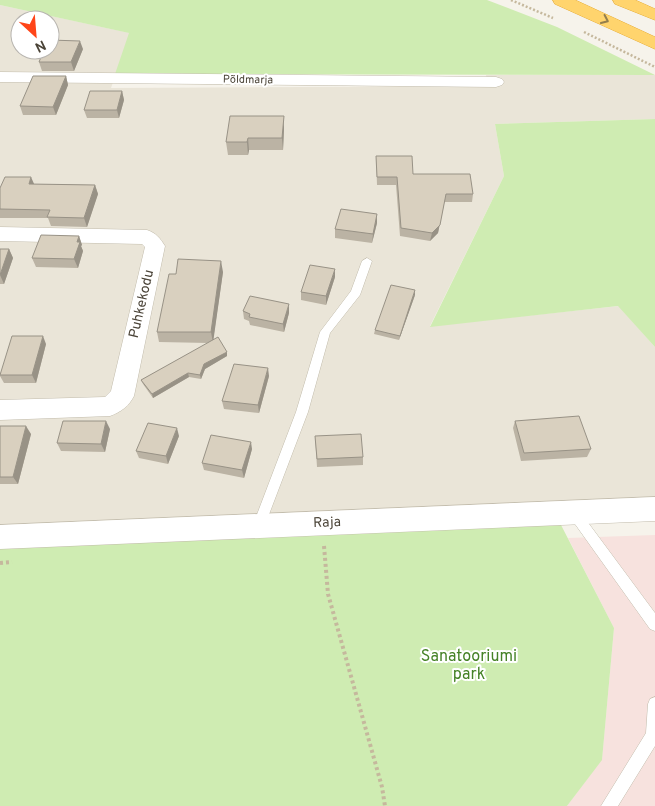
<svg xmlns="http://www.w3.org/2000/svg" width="655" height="806" font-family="Overpass,sans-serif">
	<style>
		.residential { fill: #eae5d8; fill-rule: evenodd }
		.medical { fill: #f7e2de }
		.green { fill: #cfecb2 }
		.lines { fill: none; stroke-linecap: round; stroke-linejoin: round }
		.lane-casing { stroke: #c2bcac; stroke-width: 1 }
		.street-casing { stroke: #c2bcac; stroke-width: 1 }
		.highway-casing { stroke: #e7ac34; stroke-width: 1 }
		.path-far1 { stroke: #c5b89d; stroke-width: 2.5; stroke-dasharray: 2 2; stroke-linecap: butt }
		.path { stroke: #c5b89d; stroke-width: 4; stroke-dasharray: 3 3; stroke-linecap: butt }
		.lane { fill: #fff; fill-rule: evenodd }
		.street { fill: #fff; fill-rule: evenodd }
		.highway { fill: #ffd46d; fill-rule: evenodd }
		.wall { fill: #bbb3a4 }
		.shaded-wall { fill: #989286 }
		.building { fill: #d9d0bf; stroke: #989286 }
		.oneway { stroke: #937e4d }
		.labels { text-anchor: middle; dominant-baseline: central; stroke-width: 4; stroke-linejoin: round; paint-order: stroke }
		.far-street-label { font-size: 11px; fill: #4b4438; stroke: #fff }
		.street-label { font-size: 14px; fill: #4b4438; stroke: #fff }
		.near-park-label { font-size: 16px; fill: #458226; stroke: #fff }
	</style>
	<rect width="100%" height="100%" fill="#f6f3eb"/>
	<!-- residential -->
	<path class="residential" d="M0,5L130,33L111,88L488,86L486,75H655V119L495,124L504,176L430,326L619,306L655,347V499L0,546ZM20,20H50V50H20Z"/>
	<!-- medical -->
	<path class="medical" d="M655,535V806H567L602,759L614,628L568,538Z"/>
	<!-- green -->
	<path class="green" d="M0,0H487L557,27L655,75L115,74L129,33L0,5Z
		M655,119V347L618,306L430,327L504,176L495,124Z
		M561,525L614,628L602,760L567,806H0V546L404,528Z"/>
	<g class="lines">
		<defs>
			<path id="lane" d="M367,258L372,261L360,295L330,333L308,412L265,525L263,529L259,531L255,529L253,525L296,412L320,332L351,291L362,261Z
				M574,507L578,509L655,613V631L650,629L570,517L568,513L570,509Z
				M655,697V746L618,806H601L646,733L648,704L650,699Z"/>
			<path id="street" d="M0,72L496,77L502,79L504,82L502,85L496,87L0,82Z
				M0,227L147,230C156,233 160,238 165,246L134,396C129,406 121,412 110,416L0,420V400L105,397L111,391L145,247L142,244L0,241Z
				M655,497V521L0,549V525Z"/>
			<path id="highway" d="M553,0H575L655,37V49L555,4Z
				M613,0H635L655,9V20L615,4Z"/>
		</defs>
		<!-- lane casing -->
		<use href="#lane" class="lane-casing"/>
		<!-- street casing -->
		<use href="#street" class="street-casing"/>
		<!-- highway casing -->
		<use href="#highway" class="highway-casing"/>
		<!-- path-far1 -->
		<path class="path-far1" d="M511,0L553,18
			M584,32L655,67"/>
		<!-- path -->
		<path class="path" d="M324,546L328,594L382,787L385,806
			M0,563L12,562"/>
		<!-- lane -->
		<use href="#lane" class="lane"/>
		<!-- street -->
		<use href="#street" class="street"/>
		<!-- highway -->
		<use href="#highway" class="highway"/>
	</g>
	<!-- wall -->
	<path class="wall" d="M83,49L74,71H42L39,62Z
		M66,76L68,85L56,115H23L20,106Z
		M122,91L124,100L119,118H87L84,110Z
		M284,129L283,150H249L248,155H228L226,142Z
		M376,156L413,174L473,194L472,202H444L438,233L430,241L400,236L396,185H377Z
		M34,184L95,185L98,194L87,227L51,226L48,218H0V188Z
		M377,214V223L372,243L335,238V229Z
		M79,236L82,245L81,246L83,251L78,268L36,267L32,258Z
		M0,249H9L13,258L4,284H0Z
		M223,272L213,340L227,356L205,369L201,379L189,377L153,398L143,384L141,380L209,343L159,342L157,332L176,274Z
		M335,277L326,305L301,300V292Z
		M415,295L399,340L374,334L375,330Z
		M243,311L289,313L284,332L250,325L249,321L244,319Z
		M46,344L36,383H4L0,376V373Z
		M269,376L259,413L224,409L222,401Z
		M515,421L591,449L587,457L521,461L513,428Z
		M0,426L31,434L18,484H0Z
		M110,429L105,452L61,451L57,443Z
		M179,436L168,464L139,458L136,451Z
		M315,436L363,457V465L317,467Z
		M252,449L244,478L204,470L202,463Z"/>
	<!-- shaded-wall -->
	<path class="shaded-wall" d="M80,41L83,49L74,71L71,62Z
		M66,76L68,85L56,115L53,107Z
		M122,91L124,100L119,118L117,110Z
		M284,116V129L283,150L282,138Z
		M248,138L249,150L248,155L247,142Z
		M31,177L35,186L29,184Z
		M95,185L98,194L87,227L84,218Z
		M446,194L438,233L430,241L432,233Z
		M377,214V223L372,243L373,234Z
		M79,236L82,245L81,246L83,251L78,268L74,259L77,242Z
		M9,249L13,258L4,284L0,275Z
		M221,261L223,272L213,343L211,332Z
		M335,269V277L326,305V296Z
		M415,290V295L399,340L400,336Z
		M289,304V313L284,332L283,324Z
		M43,336L46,344L36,383L32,375Z
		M227,352V356L205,369L201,379L200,375L204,364Z
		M268,368L269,376L259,413L258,405Z
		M188,373L189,377L153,398L152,394Z
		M106,421L110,429L105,452L101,444Z
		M26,426L31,434L18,484L13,477Z
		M177,428L179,436L168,464L166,456Z
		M251,442L252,449L244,478L242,470Z"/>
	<!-- building -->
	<path class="building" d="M50,40L80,41L71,62H39L44,50H50Z
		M33,76H66L53,107L20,106Z
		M90,91H122L117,110H84Z
		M230,116H284L282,138H248L247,142H226Z
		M376,156H412L413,174H470L473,194H446L440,225L432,233L401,228L397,177H377Z
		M5,177H31L29,184L95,185L84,218L47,217L50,210L0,209V188Z
		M341,209L377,214L373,234L335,229Z
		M41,235L79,236L77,242H80L74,259L32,258Z
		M0,249H9L0,275Z
		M178,259L221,261L211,332H157L169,274H176Z
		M310,265L335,269L326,296L301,292Z
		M391,285L415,290L400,336L375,330Z
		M250,296L289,304L283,324L249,317L250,314L243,311Z
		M12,336H43L32,375H0Z
		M218,337L227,352L204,364L200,375L188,373L152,394L141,380Z
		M234,364L268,368L258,405L222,401Z
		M579,416L591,449L524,453L515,421Z
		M63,421H106L101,444L57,443Z
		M148,423L177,428L166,456L136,451Z
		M0,426H26L13,477H0Z
		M361,434L363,457L317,459L315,436Z
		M211,435L251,442L242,470L202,463Z"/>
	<!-- one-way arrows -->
	<defs><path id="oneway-chevron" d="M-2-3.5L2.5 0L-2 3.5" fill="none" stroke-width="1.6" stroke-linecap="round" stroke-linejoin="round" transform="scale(1.25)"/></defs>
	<use class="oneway" href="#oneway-chevron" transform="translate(605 20) rotate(25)"/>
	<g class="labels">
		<!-- far-street labels -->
		<g class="far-street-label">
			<text transform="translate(248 80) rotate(1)">Põldmarja</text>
		</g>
		<!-- street labels -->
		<g class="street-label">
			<text transform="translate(142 304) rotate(-77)">Puhkekodu</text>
			<text transform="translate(327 523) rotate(-2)">Raja</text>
		</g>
		<!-- near-park labels -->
		<g class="near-park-label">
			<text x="469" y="657">Sanatooriumi<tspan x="469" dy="18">park</tspan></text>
		</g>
	</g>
	<!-- north arrow -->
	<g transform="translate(35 35) rotate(154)"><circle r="24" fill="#ffffff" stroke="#b7b4af"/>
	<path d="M0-4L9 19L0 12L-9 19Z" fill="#ff4519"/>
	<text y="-8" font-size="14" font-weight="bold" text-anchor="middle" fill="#4b4438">N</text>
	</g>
</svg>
